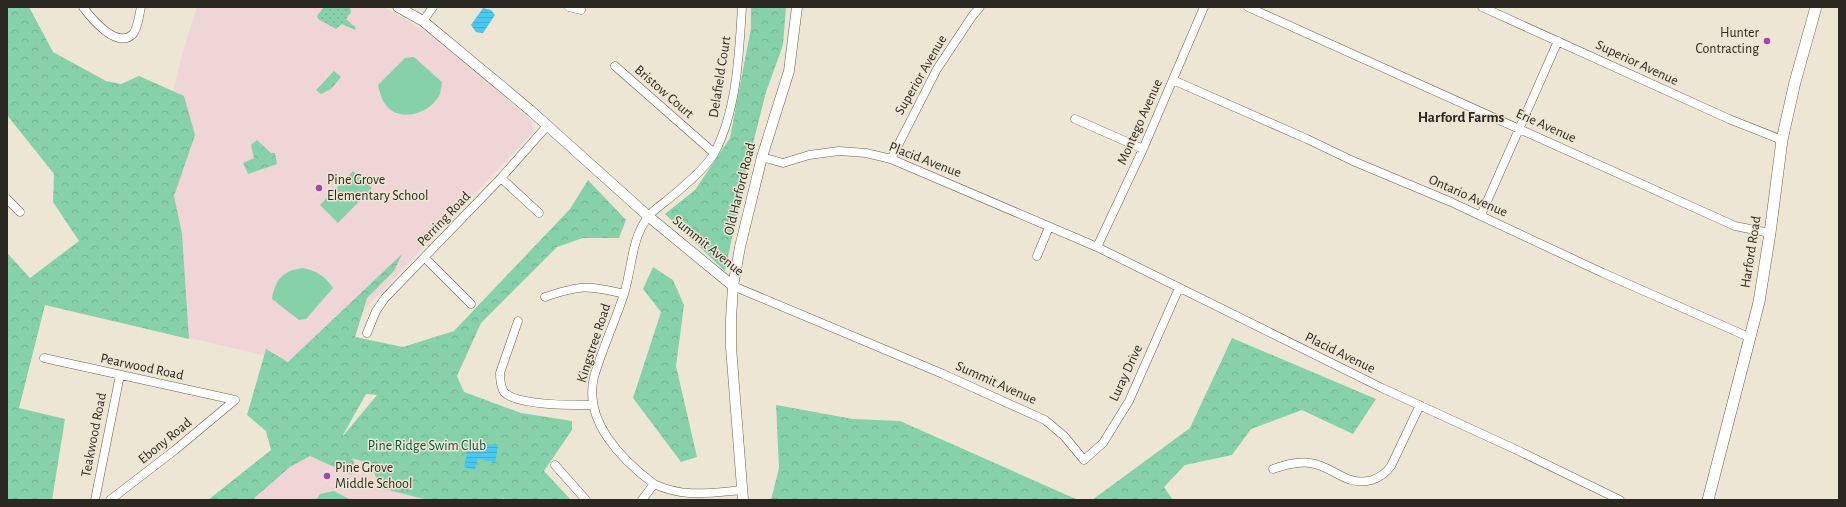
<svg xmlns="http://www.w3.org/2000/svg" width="1846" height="507" font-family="'Alegreya Sans',sans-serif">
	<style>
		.education { fill: #f0d5d6 }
		.grass { fill: url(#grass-dots) }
		.forest { fill: url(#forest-crowns); fill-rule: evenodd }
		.pitch { fill: #86d1a9 }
		.water { fill: url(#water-rules) }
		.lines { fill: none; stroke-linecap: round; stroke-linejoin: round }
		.minor-casing { stroke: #686152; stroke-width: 9 }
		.tertiary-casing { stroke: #686152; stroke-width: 11 }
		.secondary-casing { stroke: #686152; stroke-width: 12 }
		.minor { stroke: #fff; stroke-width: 8 }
		.tertiary { stroke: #fff; stroke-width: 10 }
		.secondary { stroke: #fff; stroke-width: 11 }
		.poi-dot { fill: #a245af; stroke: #eee6d4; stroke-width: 1.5 }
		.labels { text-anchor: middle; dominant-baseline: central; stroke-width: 3; stroke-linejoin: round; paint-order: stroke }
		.poi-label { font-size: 14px; fill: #2b2821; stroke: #eee6d4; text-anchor: start }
		.street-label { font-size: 14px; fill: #2b2821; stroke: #eee6d4 }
		.park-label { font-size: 14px; fill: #005838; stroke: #eee6d4 }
		.neighbourhood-label { font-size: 15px; font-weight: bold; fill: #2b2821; stroke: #eee6d4 }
	</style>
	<defs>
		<pattern id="grass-dots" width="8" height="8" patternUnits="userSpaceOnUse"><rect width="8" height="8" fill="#86d1a9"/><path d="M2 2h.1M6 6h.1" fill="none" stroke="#74b391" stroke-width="1.8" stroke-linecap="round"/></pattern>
		<pattern id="forest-crowns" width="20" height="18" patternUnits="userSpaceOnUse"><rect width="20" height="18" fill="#86d1a9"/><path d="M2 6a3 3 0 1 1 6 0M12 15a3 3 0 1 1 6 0" fill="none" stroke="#74b391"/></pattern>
		<pattern id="water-rules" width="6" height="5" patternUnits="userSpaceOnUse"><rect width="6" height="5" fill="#49c8f2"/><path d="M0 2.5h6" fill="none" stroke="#40accf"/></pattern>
	</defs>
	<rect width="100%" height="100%" fill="#eee6d4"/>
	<!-- education -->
	<path class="education" d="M197,7H384L427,32L458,56L532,121L533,132L311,366L159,331L170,102L185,44Z
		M314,447L371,464L380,488L428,500H251Z"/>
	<!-- grass -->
	<path class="grass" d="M324,7H350L351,12L346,19L356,28L355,30L342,24L336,29L318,19L317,16Z"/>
	<!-- forest -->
	<path class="forest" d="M7,7H29L53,52L106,81L121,84L139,76L184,96L195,135L174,196L182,234L189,339L45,305L19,408L65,419L52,500H7V253L30,278L79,241L53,202L54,174L7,115Z
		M751,7H786L783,45L766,92L745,175L725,271L665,214L695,190L730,138L751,28Z
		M334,71L341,77L331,89L321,94L316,90Z
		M257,140L271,153H275L277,164L248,174L243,163L254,158L251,145Z
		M588,180L626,220L619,238H583L557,247L481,323L457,376L464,392L521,413L572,421V430L544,471L571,500H507L502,498V500H428L380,488L371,464L352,458L354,462L352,475L310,456L290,467L252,500H208L271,450L266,431L247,415L266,349L288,362L402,254L394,271L367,298L355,337L403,347L454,331L570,209ZM366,394L377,395L343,436V435Z
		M653,267L673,280L684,305L676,366L697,457L681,462L633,398L661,312L643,289Z
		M1232,338L1376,399L1353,434L1302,410L1251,429L1232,455L1185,465L1164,487L1173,500H1092L1190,428Z
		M776,405L853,419L900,421L1078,500H771L779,468Z"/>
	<!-- pitch -->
	<path class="pitch" d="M414,57L442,82C441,89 441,95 436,100C427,113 404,120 391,110C383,105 380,94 378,85L405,58Z
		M353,171L372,188L338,223L320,205Z
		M303,268C317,271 325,276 333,288L306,319L299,320L272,299C275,280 283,270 303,268Z
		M436,425L447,427L442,448L431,446Z
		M334,491L351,500H316L320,494Z"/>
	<!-- water -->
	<path class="water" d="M483,8L491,10L495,15L483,33L476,32L471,25Z
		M470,440L498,446L495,463L478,458L475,470L464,467Z"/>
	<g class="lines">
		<defs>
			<path id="minor" d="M83,7C91,18 117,50 133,34C138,28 139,15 141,7
				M569,7L581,10
				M1248,7L1735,226L1770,233
				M1482,7L1729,119L1782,140
				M423,21L433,7
				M615,66L714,153
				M1173,80L1307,139L1353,161L1451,202L1603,273L1751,338
				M1075,119L1143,149
				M762,157L783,163L809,155L839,151L866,153L891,159L1097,247L1382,388L1519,451L1620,500
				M891,159L937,69L973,15L980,7
				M501,178L539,213
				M7,199L20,212
				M1481,215L1558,41
				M1097,247L1143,149L1204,7
				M1037,256L1049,227
				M425,258L471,304
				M733,286L943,374L1045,420L1064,436L1084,460L1103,443L1129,401L1179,288
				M545,297C580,285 588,285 624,294
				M518,321L500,373C500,379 501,387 504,392C516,406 574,405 593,405
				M367,333L376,311L385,298L501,178L547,126
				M44,358L235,400
				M555,465L586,500
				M1273,469C1285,465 1298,461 1310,463C1334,466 1345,487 1372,480C1381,477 1386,473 1391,466L1420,405
				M654,484C622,460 583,421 594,377C602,349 615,322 624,294C632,269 631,239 648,217C652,211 660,206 666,201C680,190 707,167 715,152C737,109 739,55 742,7
				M95,500L120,375
				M110,500L175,450L235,400
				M642,500L654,484C684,498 710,493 742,490"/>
			<path id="tertiary" d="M398,7L423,21L530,110L648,216L733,286
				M743,500L731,347V319L733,286L740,247L762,157L789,71L797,7"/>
			<path id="secondary" d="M1708,500L1759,302L1770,233L1782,140L1795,82L1816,7"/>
		</defs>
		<!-- minor casing -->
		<use href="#minor" class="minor-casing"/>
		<!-- tertiary casing -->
		<use href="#tertiary" class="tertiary-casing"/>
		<!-- secondary casing -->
		<use href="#secondary" class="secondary-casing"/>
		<!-- minor -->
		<use href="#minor" class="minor"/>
		<!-- tertiary -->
		<use href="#tertiary" class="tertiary"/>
		<!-- secondary -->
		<use href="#secondary" class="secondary"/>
	</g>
	<!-- markers -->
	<g class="poi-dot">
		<circle cx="1767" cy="41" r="4"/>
		<circle cx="319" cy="188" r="4"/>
		<circle cx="327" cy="476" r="4"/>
	</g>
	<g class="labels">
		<!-- poi labels -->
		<g class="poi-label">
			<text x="1759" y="33" text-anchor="end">Hunter<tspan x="1759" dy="16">Contracting</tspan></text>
			<text x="327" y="180">Pine Grove<tspan x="327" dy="16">Elementary School</tspan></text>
			<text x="335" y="468">Pine Grove<tspan x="335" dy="16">Middle School</tspan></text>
		</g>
		<!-- street labels -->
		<g class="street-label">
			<text transform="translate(1637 63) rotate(25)">Superior Avenue</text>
			<text transform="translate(921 75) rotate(-60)">Superior Avenue</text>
			<text transform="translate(720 77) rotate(-81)">Delafield Court</text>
			<text transform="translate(664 92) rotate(41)">Bristow Court</text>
			<text transform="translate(1140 122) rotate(-66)">Montego Avenue</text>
			<text transform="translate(1546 126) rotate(24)">Erie Avenue</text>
			<text transform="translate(925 160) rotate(21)">Placid Avenue</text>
			<text transform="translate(740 189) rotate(-76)">Old Harford Road</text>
			<text transform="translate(1468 196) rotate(24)">Ontario Avenue</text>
			<text transform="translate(444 219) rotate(-46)">Perring Road</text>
			<text transform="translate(708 246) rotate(39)">Summit Avenue</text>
			<text transform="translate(1751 252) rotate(-81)">Harford Road</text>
			<text transform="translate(594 343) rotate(-72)">Kingstree Road</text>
			<text transform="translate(1340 353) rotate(26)">Placid Avenue</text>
			<text transform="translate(142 367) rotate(12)">Pearwood Road</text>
			<text transform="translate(1126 373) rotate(-65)">Luray Drive</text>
			<text transform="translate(996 383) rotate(24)">Summit Avenue</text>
			<text transform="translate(94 435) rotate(-79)">Teakwood Road</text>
			<text transform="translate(165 441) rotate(-39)">Ebony Road</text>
		</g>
		<!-- park labels -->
		<g class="park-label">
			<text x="427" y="446">Pine Ridge Swim Club</text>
		</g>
		<!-- neighbourhood labels -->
		<g class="neighbourhood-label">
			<text x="1461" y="117">Harford Farms</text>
		</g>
	</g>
	<!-- border -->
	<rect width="1846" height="507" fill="none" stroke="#2b2821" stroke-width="16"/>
</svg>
